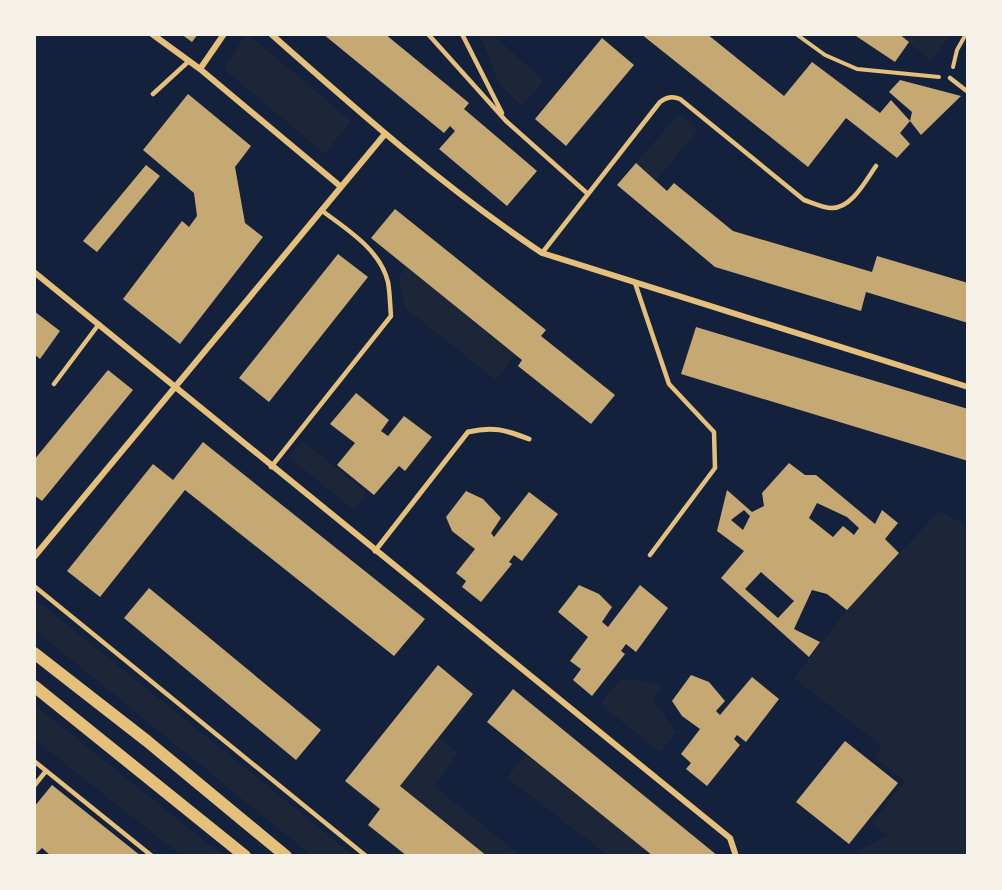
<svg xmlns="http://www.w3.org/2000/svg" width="1002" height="890" font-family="'Archivo Narrow',sans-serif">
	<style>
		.green { fill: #1d2539 }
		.building { fill: #c6a872; fill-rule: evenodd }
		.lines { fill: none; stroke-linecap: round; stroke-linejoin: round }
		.path { stroke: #e5c07b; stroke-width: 4 }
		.service { stroke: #e5c07b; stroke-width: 4.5 }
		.pedestrian { stroke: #e5c07b; stroke-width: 5 }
		.minor { stroke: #e5c07b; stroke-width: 6 }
		.secondary { stroke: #e5c07b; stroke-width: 12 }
	</style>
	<rect width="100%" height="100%" fill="#14213d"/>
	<!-- green -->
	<path class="green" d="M245,35H249L351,121L325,154L224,69Z
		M480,35H494L543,81L522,106L500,85Z
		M899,35H951L931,60Z
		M679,114L698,130L656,180L636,163Z
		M406,267L515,355L496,380L406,309L398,279Z
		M302,441L367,493L354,510L289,457Z
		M939,511L967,526V855H866L855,851L888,836L872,823L905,781L875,757L882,746L794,678L847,610Z
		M35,599L353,855H311L35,630Z
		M621,678L663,685L653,700L676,732L660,752L600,704Z
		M35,705L203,840L223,855H181L35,740Z
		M438,738L458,753L434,786L520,855H487L400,786Z
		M526,753L645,849L637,855H608L507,778Z"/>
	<!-- building -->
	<path class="building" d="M181,34H198L192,42Z
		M323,34H385L469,103L464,109L537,171L507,206L439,149L455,131L450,126L444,133Z
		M641,34H707L784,96L812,62L880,113L891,100L910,121L900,133L910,144L897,158L846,118L808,167Z
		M853,34H899L909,42L895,62Z
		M602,38L634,65L566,146L535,119Z
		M900,80L961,96L921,135L910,121L912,112L889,92Z
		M188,94L251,146L235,167L245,223L263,237L180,344L123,299L182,221L189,227L197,216L194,193L143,150Z
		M636,163L667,191L674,183L733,231L872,272L877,256L968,283V323L866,292L861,311L715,267L617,185Z
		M146,165L160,176L97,252L83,241Z
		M395,209L546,330L541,336L615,395L591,424L518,366L522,360L371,238Z
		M338,254L368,277L269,402L239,378Z
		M34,311L60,331L40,359L34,354Z
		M696,327L968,409V461L681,374Z
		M108,370L133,390L42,501L34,495V460Z
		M356,393L389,420L381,431L388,436L404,416L432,437L405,471L399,466L374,495L337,465L355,443L330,424Z
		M203,442L425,619L394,656L185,490L100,597L67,571L153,464L173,480Z
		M789,463L805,475H816L875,524L882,510L898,523L885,539L899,553L847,610L827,594L812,590L794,629L820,642L809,657L721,578L744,551L717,531L727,490L752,512L764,506L762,493ZM817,503L847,517L859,528L854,535L843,526L833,537L809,518ZM744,510L750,516L743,530L731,520ZM761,572L794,601L778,618L745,589Z
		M466,491L483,499L501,518L491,533L494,537L529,492L558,514L522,561L514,555L509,562L512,564L481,602L462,587L466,581L456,573L475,549L452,531L446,517Z
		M579,585L599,594L612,607L602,622L608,627L640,585L668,608L636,652L626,644L621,651L625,654L592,696L573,680L581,669L570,661L588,637L558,612Z
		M149,588L321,730L296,760L124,618Z
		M438,665L473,694L400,786L487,856H407L368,825L380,809L345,781Z
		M691,675L709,682L725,701L716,711L720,715L752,677L779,699L746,742L737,735L734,739L740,745L707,786L686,769L691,763L681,754L700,729L682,716L672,701Z
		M513,689L718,856H653L487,722Z
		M845,741L898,783L849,844L796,802Z
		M52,785L141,856H51L42,848L34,856V807Z"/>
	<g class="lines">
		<!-- path -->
		<path class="path" d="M796,34L825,55L857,69L939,77
			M953,67L957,50L966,34"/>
		<!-- service -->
		<path class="service" d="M428,34L506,121L588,194
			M462,34L502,113
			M950,78L968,92
			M153,94L189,61
			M542,253L660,102C667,97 672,96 680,99L804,200C813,203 823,208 832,208C852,208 866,180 876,166
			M635,283L669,384L714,432L715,468L650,555
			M54,384L99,324
			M271,467L391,316C390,305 390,293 388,282C380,249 346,229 321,210
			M34,586L366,856
			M34,761L152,856
			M34,786L46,771"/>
		<!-- pedestrian -->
		<path class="pedestrian" d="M375,551L468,432C493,426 506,430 529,439"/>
		<!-- minor -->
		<path class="minor" d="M152,34L200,69L340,186
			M271,34C358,111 446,189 542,253L968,387
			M200,69L224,34
			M34,272L730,838L736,856
			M34,557L385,134"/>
		<!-- secondary -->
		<path class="secondary" d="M34,653L147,741L286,856
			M34,686L245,856"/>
	</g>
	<!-- border -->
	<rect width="1002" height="890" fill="none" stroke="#f6f1e7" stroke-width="72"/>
</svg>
